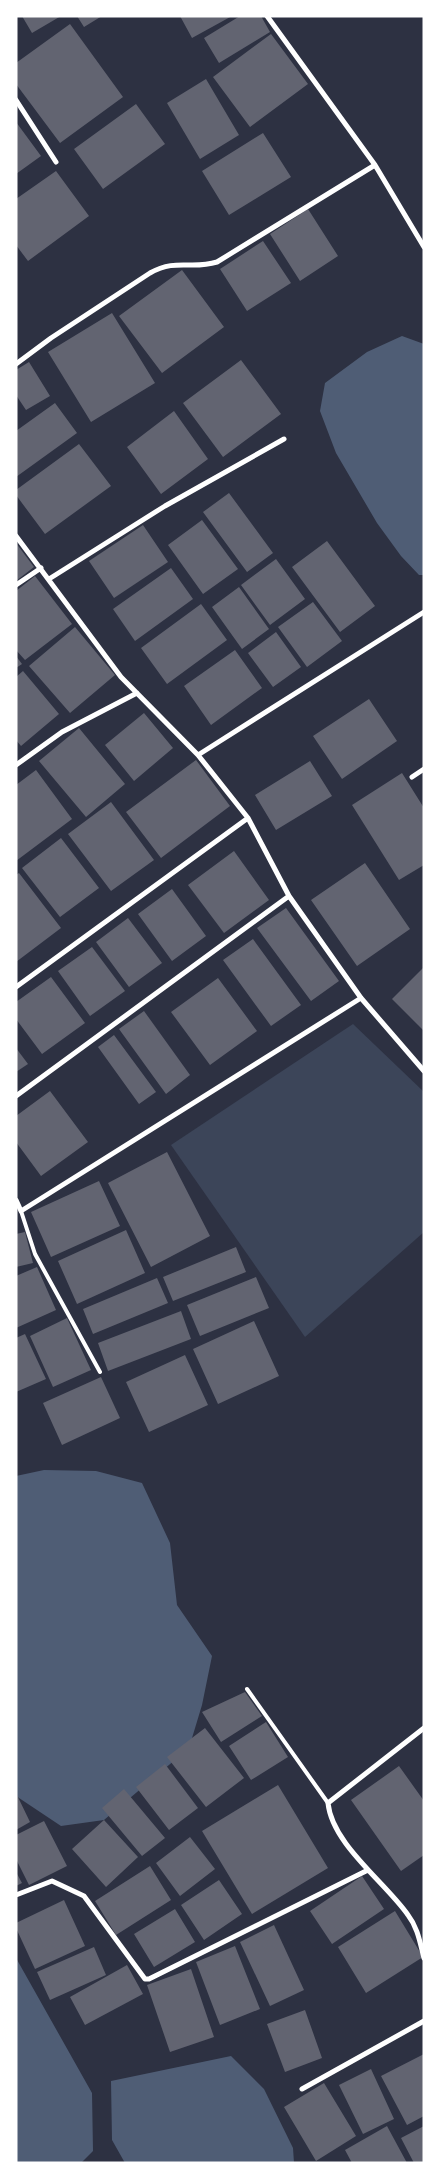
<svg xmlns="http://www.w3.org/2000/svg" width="440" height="2179" font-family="'Sofia Sans Condensed',sans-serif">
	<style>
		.green { fill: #3c4559 }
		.water { fill: #4f5d75 }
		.building { fill: #626471 }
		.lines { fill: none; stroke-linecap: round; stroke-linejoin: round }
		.service { stroke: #fff; stroke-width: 4 }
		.minor { stroke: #fff; stroke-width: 5 }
	</style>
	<rect width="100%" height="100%" fill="#2d3142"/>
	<!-- green -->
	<path class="green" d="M353,1024L424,1092V1232L305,1337L171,1145Z"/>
	<!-- water -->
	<path class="water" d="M402,336L424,344V575H419L401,556L377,523L336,453L320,411L325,383L367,352Z
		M44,1470L96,1471L142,1483L170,1543L177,1605L212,1656L202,1705L189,1748L104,1820L61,1826L16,1796V1476Z
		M16,1958L92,2093L93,2151L81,2163H16Z
		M231,2056L264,2089L293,2148L294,2163H125L112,2140L111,2081Z"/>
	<!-- building -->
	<path class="building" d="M22,16H61L32,33Z
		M77,16H102L84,27Z
		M180,16H232L192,38Z
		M240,16H261L270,32L219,63L204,38Z
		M70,24L123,97L60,143L16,84V63Z
		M271,34L308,84L250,127L213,77Z
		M206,79L239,135L200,159L167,103Z
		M136,104L165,144L103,189L74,149Z
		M16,122L41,156L16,174Z
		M263,133L291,177L229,215L202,171Z
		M56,171L89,216L28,261L16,245V199Z
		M308,209L338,256L300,281L270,234Z
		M263,241L291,283L247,311L220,269Z
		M182,270L224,327L162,373L119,316Z
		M112,313L155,383L91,422L48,352Z
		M241,360L281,414L223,457L183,403Z
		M29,362L50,396L26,410L16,395V370Z
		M55,403L77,433L16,477V431Z
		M174,411L208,459L161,494L127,447Z
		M79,444L111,486L45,534L16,495V490Z
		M229,493L273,553L247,572L203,512Z
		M202,520L238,569L203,594L168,545Z
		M143,525L168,562L114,598L89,561Z
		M327,541L375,606L340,632L292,567Z
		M16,543L34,567L16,581Z
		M276,559L305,599L270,625L241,585Z
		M171,568L193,599L135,641L113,609Z
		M35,576L72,624L25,660L16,650V591Z
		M239,587L269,629L242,649L212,607Z
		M313,602L342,641L307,667L278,627Z
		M201,604L227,640L167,684L141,648Z
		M75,627L115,675L70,713L29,666Z
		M276,632L301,667L273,687L248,653Z
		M235,650L262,688L211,725L184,686Z
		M16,656L22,664L16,668Z
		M23,671L59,714L21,746L16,740V677Z
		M369,699L397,741L342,779L313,736Z
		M144,713L173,748L134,781L105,745Z
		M79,728L125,784L86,817L39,761Z
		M196,760L230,806L161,858L126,812Z
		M310,761L332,796L276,830L255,795Z
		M36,770L72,819L16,861V785Z
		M402,773L424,808V865L399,880L352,805Z
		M111,802L154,860L111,891L68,834Z
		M61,838L99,888L60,917L22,868Z
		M234,851L269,900L224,933L188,885Z
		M365,863L410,929L357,966L311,900Z
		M19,873L61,928L16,962V875Z
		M172,889L206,936L172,961L138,914Z
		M286,908L339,981L311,1001L257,928Z
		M128,918L162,963L129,987L96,942Z
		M253,939L301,1005L271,1026L223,960Z
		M92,947L125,991L90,1016L58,971Z
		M424,967V1031L392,999Z
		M51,977L85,1023L42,1054L16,1019V1002Z
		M218,978L257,1031L210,1065L171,1012Z
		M144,1011L190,1075L166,1094L119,1029Z
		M114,1035L156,1092L139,1104L98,1047Z
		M16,1048L28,1064L16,1072Z
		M50,1091L88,1142L41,1176L16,1142V1116Z
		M167,1152L210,1236L151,1267L108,1183Z
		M99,1181L120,1226L51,1257L31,1212Z
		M126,1230L145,1273L77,1304L58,1261Z
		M25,1232L33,1263L16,1267V1234Z
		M236,1247L246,1272L173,1301L163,1277Z
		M37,1267L56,1310L16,1328V1276Z
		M256,1277L269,1308L200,1336L187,1305Z
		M157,1278L168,1303L93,1334L83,1309Z
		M181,1311L191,1339L108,1371L98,1343Z
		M67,1318L91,1370L53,1387L30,1336Z
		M254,1321L279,1376L218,1404L193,1349Z
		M25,1334L46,1379L16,1392V1338Z
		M185,1355L208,1405L149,1432L126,1382Z
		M101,1377L120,1418L62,1445L43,1403Z
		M245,1692L262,1716L221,1742L202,1712Z
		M266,1722L288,1757L251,1780L229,1746Z
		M205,1728L244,1778L206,1807L167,1757Z
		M165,1764L198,1808L169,1830L136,1787Z
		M399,1766L424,1801V1855L401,1871L351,1800Z
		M278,1785L328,1868L252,1914L202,1831Z
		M124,1789L165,1838L142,1856L102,1808Z
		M16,1793L30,1822L16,1830Z
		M104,1820L138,1857L106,1887L72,1849Z
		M44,1821L67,1866L29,1885L16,1859V1835Z
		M190,1837L215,1869L180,1896L156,1863Z
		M150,1866L171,1900L116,1935L95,1901Z
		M16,1872L22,1883L16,1886Z
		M362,1876L384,1909L332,1944L310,1911Z
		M219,1880L242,1914L204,1940L181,1905Z
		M64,1900L85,1946L35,1969L16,1928V1923Z
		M175,1909L195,1942L154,1967L134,1934Z
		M395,1911L423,1957L366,1993L338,1947Z
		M274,1925L304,1990L270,2006L240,1942Z
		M235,1946L260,2009L220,2025L196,1962Z
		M94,1947L106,1975L50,2000L37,1972Z
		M127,1965L143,1994L85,2025L70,1997Z
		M191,1969L214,2037L170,2052L147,1985Z
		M305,2010L322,2058L285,2072L267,2024Z
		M424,2054V2116L407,2125L381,2076Z
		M371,2069L394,2119L363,2134L339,2085Z
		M324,2083L356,2136L316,2161L284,2107Z
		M387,2126L407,2163H352L345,2150Z
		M424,2126V2163H414L401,2138Z"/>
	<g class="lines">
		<!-- service -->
		<path class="service" d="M21,1211L35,1254L100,1372
			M247,1689L328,1803"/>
		<!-- minor -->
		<path class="minor" d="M267,16L375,165L424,247
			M16,100L56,162
			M16,364L51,338L150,273C177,258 191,270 217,262L375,165
			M16,536L121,677L198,755L248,818L289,896L361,998L424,1071
			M49,579L165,506L284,439
			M16,585L41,568
			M198,755L424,612
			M16,765L62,732L137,693
			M412,777L424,769
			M16,987L248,818
			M16,1096L289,896
			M16,1200L21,1211L361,998
			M424,1728L328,1803C332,1844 385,1882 408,1915C418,1928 420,1943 424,1958
			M16,1895L52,1881L84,1896L145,1979H149L368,1870
			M302,2089L424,2021"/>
	</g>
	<!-- border -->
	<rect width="440" height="2179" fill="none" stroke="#ffffff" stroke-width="35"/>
</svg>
